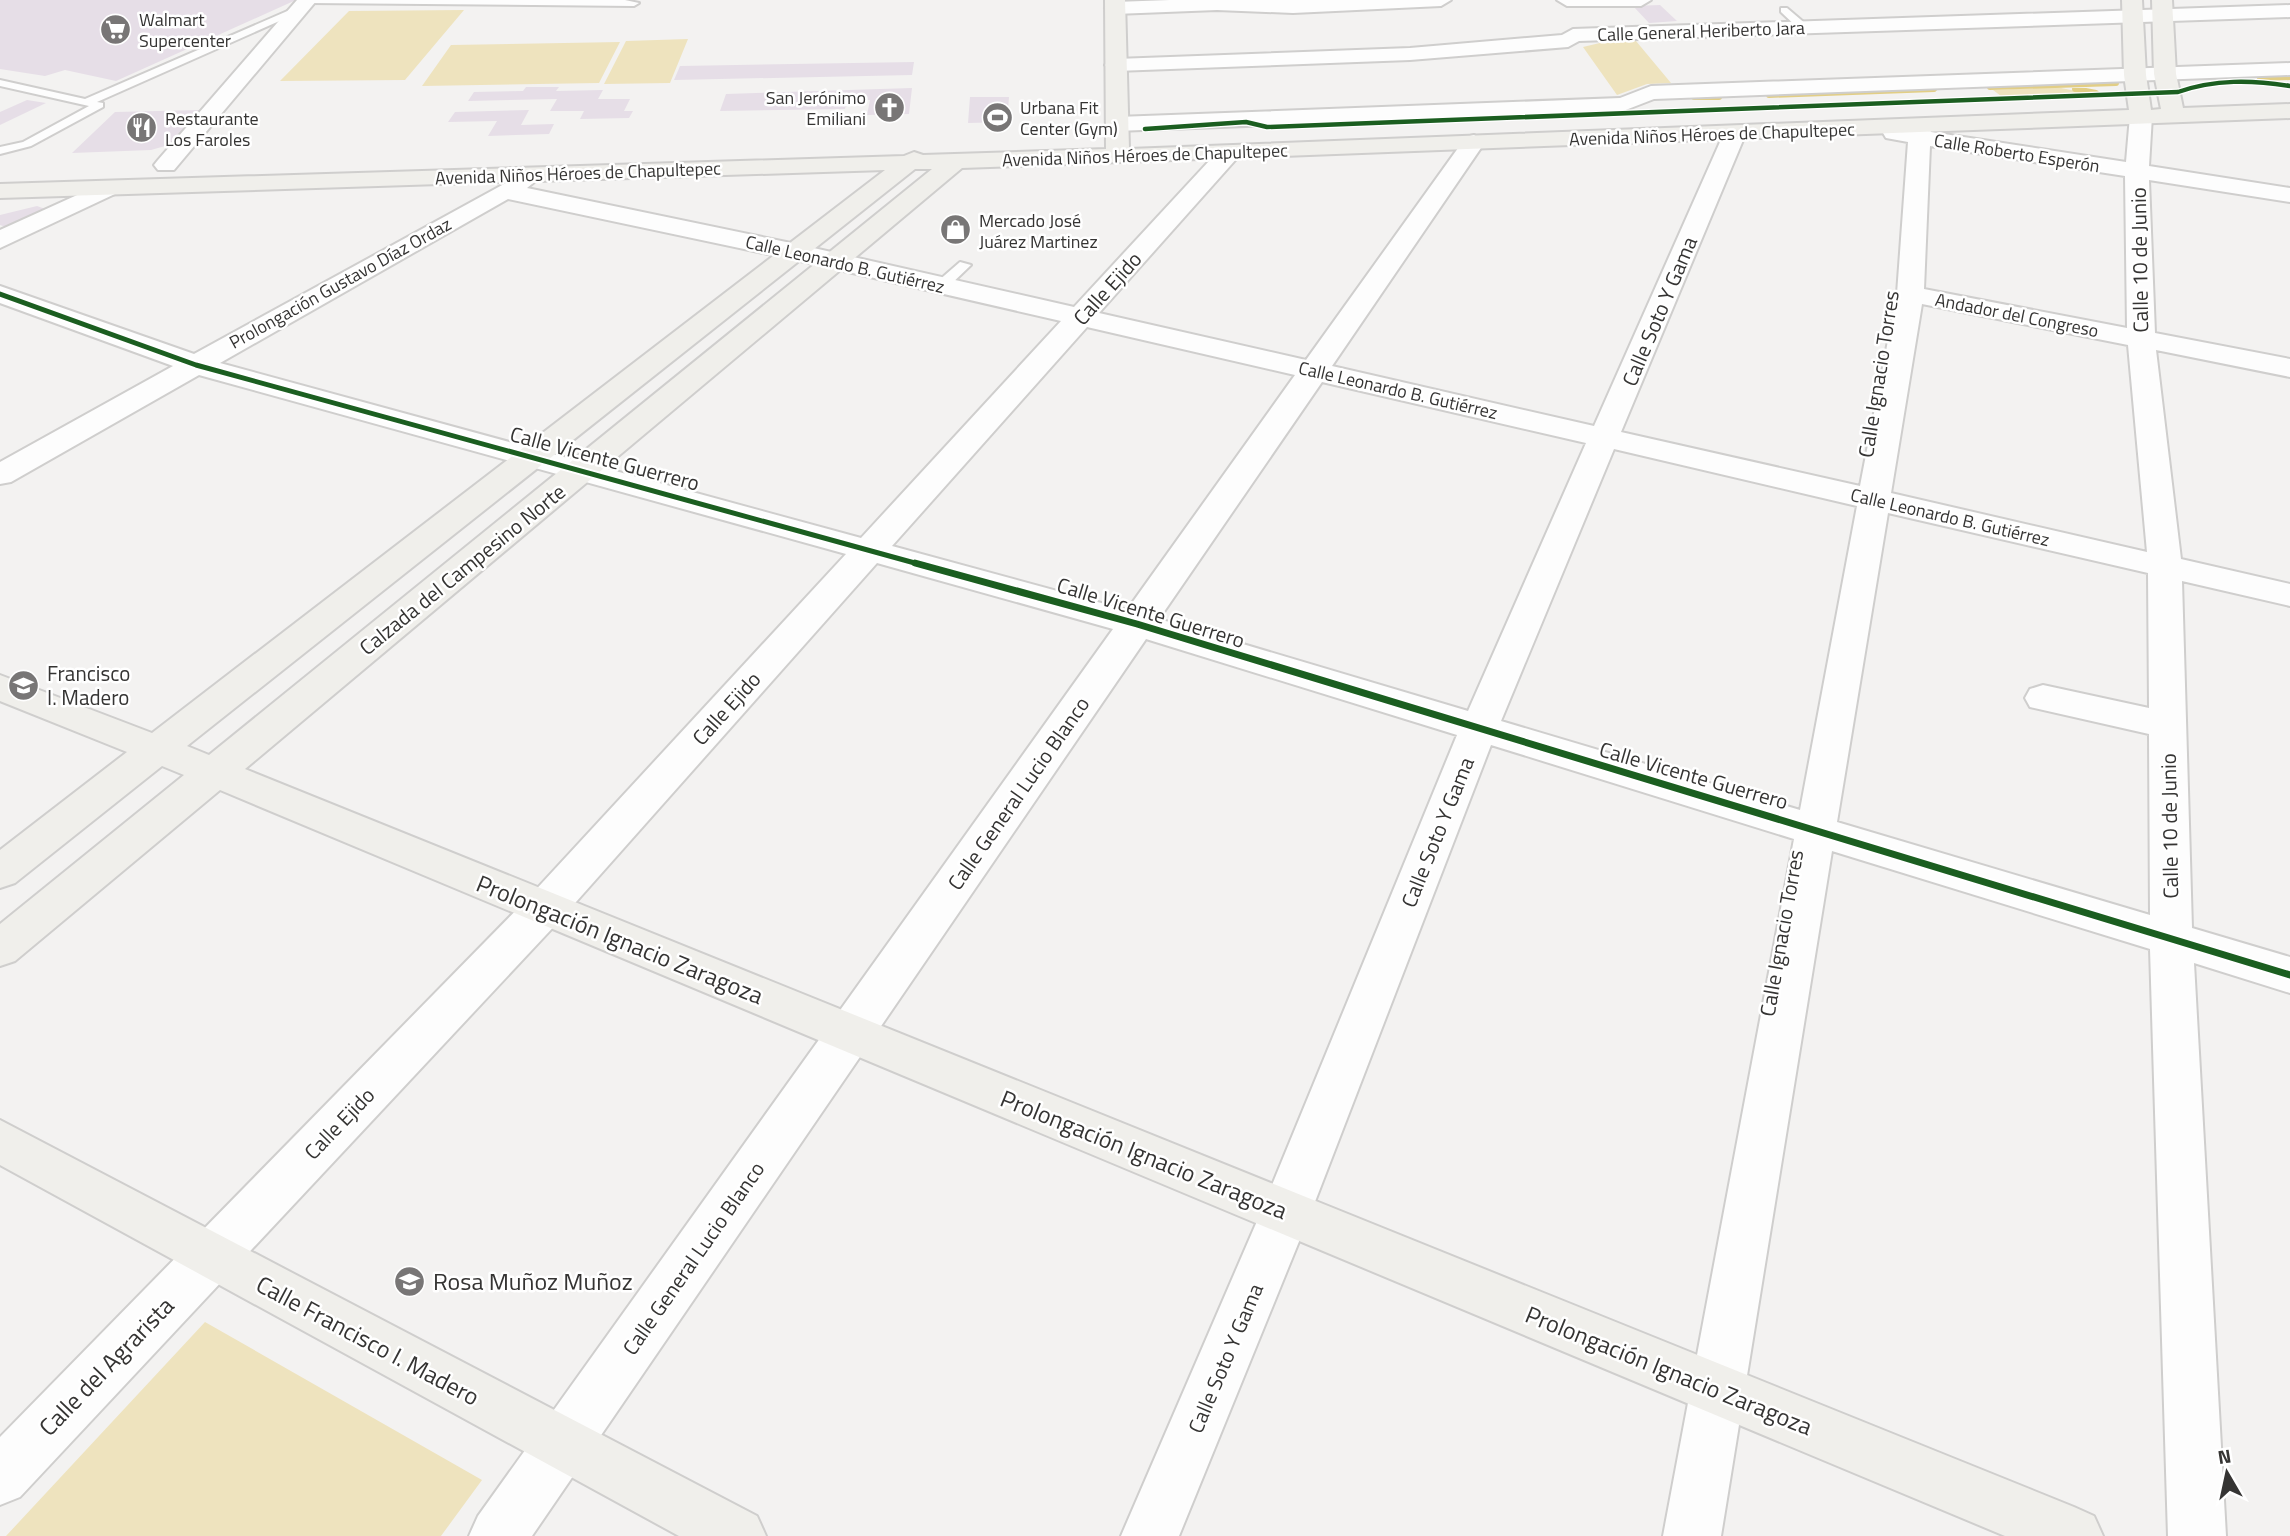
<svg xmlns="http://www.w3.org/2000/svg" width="2290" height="1536" font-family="'Titillium Web',sans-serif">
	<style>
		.green { fill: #eee3be }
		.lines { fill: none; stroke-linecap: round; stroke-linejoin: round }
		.stream { stroke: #e2ce85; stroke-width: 6 }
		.building { fill: #e6dee7 }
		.lane-casing { stroke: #cfcecd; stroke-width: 4 }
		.street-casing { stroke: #cfcecd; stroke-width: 4 }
		.secondary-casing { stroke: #cfcecd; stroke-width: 4 }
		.lane { fill: #fdfdfd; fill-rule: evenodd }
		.street { fill: #fdfdfd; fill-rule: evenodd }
		.secondary { fill: #f0efeb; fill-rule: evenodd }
		.cycleway-far2-casing { stroke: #fff; stroke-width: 7 }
		.cycleway-far1-casing { stroke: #fff; stroke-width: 9 }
		.cycleway-casing { stroke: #fff; stroke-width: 11 }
		.cycleway-far2 { stroke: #1b5e20; stroke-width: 4.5 }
		.cycleway-far1 { stroke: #1b5e20; stroke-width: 5 }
		.cycleway { stroke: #1b5e20; stroke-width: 7 }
		.labels { text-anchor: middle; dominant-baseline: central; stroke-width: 5; stroke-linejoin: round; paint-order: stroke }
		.far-poi-label { font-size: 18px; fill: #353433; stroke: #fff; text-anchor: start }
		.far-street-label { font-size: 18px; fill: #353433; stroke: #fff }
		.street-label { font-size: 21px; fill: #353433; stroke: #fff }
		.poi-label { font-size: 21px; fill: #353433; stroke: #fff; text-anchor: start }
		.near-street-label { font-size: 24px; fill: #353433; stroke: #fff }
		.near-poi-label { font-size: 24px; fill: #353433; stroke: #fff; text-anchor: start }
	</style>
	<rect width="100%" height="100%" fill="#f3f2f1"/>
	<!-- green -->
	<path class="green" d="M464,10L405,80L280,81L349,11Z
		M688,39L670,83L604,84L626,41Z
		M1636,41L1671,83L1647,84L1617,95L1583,47L1604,42Z
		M620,42L599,83L422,86L451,45Z
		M2056,87L2086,93L2001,96L1993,90Z
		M205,1322L482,1480L441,1536H6Z"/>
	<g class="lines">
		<!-- stream -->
		<path class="stream" d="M2260,78L2290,77
			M1990,87L2116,83
			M2075,89L2096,93
			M1769,95L1934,89
			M1694,97H1719"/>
	</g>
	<!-- building -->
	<path class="building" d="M0,0H296L116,81L65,70L45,76L0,69Z
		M1660,5L1677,21L1649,23L1633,6Z
		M914,62L912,75L674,80L680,66Z
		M526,87H559L556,91L603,90L598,99H630L624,111H633L629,118L580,119L584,111H550L557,99L468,101L474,92L523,91Z
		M912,88L909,114L867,115L870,100H847L845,109L720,111L726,94Z
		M970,97H1009L1007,122L968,123Z
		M27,100L46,103L0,125V112Z
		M201,110L172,144L151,150L72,153L115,112Z
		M529,110L521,125L554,124L549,134L488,136L497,121L448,122L455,112Z
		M37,206L48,210L12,229L0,225V215Z"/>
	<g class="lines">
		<defs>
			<path id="lane" d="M304,0H625L639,3L634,6L309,3Z
				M299,6L302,11L97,102L103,103V107L31,146L0,154V147L23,142L89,106L0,86V80L85,99Z
				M1781,8H1787L1807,25V29H1799L1781,12Z
				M960,262L971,265L947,288H937V282Z"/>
			<path id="street" d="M297,0H317L174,170H158L154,165L158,160Z
				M1170,0H1451L1441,6L1293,13L1217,10L1115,14L1105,8L1115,2Z
				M1557,0H1651L1641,6H1567Z
				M2290,5V17L1579,41L1568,47L1410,60L1116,71L1105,65L1116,59L1410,48L1562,35L1573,29Z
				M2290,63V75L1654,99L1623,111L1117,131L1106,124L1117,117L1620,98L1651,86Z
				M2141,109L2152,116L2149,166L2290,188V202L2149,180L2155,333L2290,359V377L2156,350L2181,559L2290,584V606L2182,581L2192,928L2290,957V993L2194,963L2226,1536H2168L2150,949L1832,851L1721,1536H1663L1794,839L1491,745L1311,1212L1179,1536H1121L1261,1212L1457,735L1146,639L532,1536H469L478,1516L1113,629L877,563L560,920L20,1497L0,1505V1437L530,896L846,554L199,375L11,482L0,484V462L173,366L0,303V286L194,354L526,172L534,174L538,179L527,188L796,244L1074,307L1222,147H1238L1242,152L1238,157L1099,313L1306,360L1466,137L1474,135L1485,142L1332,366L1594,426L1724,133L1735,126L1746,133L1621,432L1860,486L1897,294L1908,142L1886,138L1883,133L1886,128H1909L1912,121H1928L1931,132L2126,162L2130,116ZM1930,146L2125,176L2127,328L1924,289ZM508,199L796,260L1061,321L861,538L220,363ZM1922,304L2128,345L2147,552L1891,493ZM1087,327L1295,375L1127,610L892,546ZM1322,382L1586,443L1468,711L1159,619ZM1614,449L1857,506L1800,810L1501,721ZM1888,513L2148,573L2149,708L2043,685L2030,689L2025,698L2030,707L2149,734L2150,915L1837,822Z
				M108,181L117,183L120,188L117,193L0,248V230Z"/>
			<path id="secondary" d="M1105,0H1125L1129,149L2129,110L2124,75L2122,0H2142L2146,75L2151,110L2161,109L2154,74L2152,0H2172L2176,74L2183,108L2290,104V118L962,168L245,769L2074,1507L2094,1516L2103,1536H2005L220,790L15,961L0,966V924L184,775L162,766L15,883L0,888V850L127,752L0,701V675L152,733L885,170L0,198V184L904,156L914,152L923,155L1106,149ZM915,169H932L209,755L187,746Z
				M0,1120L757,1516L766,1536H679L0,1165Z"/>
		</defs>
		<!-- lane casing -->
		<use href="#lane" class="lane-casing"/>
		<!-- street casing -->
		<use href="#street" class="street-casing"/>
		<!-- secondary casing -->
		<use href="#secondary" class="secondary-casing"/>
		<!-- lane -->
		<use href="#lane" class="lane"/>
		<!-- street -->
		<use href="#street" class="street"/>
		<!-- secondary -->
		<use href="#secondary" class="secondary"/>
		<defs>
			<path id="cycleway-far2" d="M1145,129L1246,122L1267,127L2178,92C2215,79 2252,80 2290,86"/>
			<path id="cycleway-far1" d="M0,294L196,365L922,565"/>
			<path id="cycleway" d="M915,563L1137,624L2290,975"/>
		</defs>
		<!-- cycleway-far2 casing -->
		<use href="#cycleway-far2" class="cycleway-far2-casing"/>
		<!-- cycleway-far1 casing -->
		<use href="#cycleway-far1" class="cycleway-far1-casing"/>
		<!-- cycleway casing -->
		<use href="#cycleway" class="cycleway-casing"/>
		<!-- cycleway-far2 -->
		<use href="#cycleway-far2" class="cycleway-far2"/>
		<!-- cycleway-far1 -->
		<use href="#cycleway-far1" class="cycleway-far1"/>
		<!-- cycleway -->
		<use href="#cycleway" class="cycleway"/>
	</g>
	<!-- icons -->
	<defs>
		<symbol id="supermarket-disc" viewBox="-11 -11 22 22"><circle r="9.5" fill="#787676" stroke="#fff"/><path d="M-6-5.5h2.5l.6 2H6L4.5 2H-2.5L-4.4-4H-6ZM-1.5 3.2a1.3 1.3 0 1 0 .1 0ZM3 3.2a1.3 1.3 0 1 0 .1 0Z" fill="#fff"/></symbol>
		<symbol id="church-disc" viewBox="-11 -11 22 22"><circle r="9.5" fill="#787676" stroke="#fff"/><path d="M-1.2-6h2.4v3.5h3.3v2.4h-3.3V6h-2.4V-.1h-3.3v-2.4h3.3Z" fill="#fff"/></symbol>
		<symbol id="stadium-disc" viewBox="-11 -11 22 22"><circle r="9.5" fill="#787676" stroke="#fff"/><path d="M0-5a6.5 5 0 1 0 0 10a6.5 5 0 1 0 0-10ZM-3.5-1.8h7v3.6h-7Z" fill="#fff"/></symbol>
		<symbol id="restaurant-disc" viewBox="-11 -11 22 22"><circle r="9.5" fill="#787676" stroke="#fff"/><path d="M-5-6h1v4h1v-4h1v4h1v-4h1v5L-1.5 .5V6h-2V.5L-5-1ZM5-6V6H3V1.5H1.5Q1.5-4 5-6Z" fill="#fff"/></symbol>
		<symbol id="shop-disc" viewBox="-11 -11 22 22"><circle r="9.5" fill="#787676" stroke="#fff"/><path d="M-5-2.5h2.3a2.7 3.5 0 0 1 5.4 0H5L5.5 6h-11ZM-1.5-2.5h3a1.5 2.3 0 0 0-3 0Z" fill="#fff"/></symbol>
		<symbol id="school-disc" viewBox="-11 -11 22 22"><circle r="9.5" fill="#787676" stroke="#fff"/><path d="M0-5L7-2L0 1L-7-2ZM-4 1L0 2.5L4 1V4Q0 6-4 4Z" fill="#fff"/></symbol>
	</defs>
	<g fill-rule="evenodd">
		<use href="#supermarket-disc" x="98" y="12" width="35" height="35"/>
		<use href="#church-disc" x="872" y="90" width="35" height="35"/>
		<use href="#stadium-disc" x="980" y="100" width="35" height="35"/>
		<use href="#restaurant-disc" x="124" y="110" width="35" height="35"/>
		<use href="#shop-disc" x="938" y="212" width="35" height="35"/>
		<use href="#school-disc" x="6" y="668" width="35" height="35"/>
		<use href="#school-disc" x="392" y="1264" width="35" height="35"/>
	</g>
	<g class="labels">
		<!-- far-poi labels -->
		<g class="far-poi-label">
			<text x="139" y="19">Walmart<tspan x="139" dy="21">Supercenter</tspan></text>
			<text x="866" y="97" text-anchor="end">San Jerónimo<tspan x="866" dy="21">Emiliani</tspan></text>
			<text x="1020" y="107">Urbana Fit<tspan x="1020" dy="21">Center (Gym)</tspan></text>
			<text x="165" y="118">Restaurante<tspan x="165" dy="21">Los Faroles</tspan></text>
			<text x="979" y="220">Mercado José<tspan x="979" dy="21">Juárez Martinez</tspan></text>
		</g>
		<!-- far-street labels -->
		<g class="far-street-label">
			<text transform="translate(1701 31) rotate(-2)">Calle General Heriberto Jara</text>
			<text transform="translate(1712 134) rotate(-2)">Avenida Niños Héroes de Chapultepec</text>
			<text transform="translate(2017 153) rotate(9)">Calle Roberto Esperón</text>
			<text transform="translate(1145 155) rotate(-2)">Avenida Niños Héroes de Chapultepec</text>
			<text transform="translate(578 173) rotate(-2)">Avenida Niños Héroes de Chapultepec</text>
			<text transform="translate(845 264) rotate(13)">Calle Leonardo B. Gutiérrez</text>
			<text transform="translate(340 283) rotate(-29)">Prolongación Gustavo Díaz Ordaz</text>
			<text transform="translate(2017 315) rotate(11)">Andador del Congreso</text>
			<text transform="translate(1398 390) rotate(13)">Calle Leonardo B. Gutiérrez</text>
			<text transform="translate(1950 517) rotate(13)">Calle Leonardo B. Gutiérrez</text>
		</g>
		<!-- street labels -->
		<g class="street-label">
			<text transform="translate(2139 260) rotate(-91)">Calle 10 de Junio</text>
			<text transform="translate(1107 288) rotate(-48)">Calle Ejido</text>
			<text transform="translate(1659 311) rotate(-67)">Calle Soto Y Gama</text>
			<text transform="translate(1878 374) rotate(-81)">Calle Ignacio Torres</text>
			<text transform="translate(605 458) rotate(15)">Calle Vicente Guerrero</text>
			<text transform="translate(462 569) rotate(-39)">Calzada del Campesino Norte</text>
			<text transform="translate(1151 612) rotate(17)">Calle Vicente Guerrero</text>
			<text transform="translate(726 708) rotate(-48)">Calle Ejido</text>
			<text transform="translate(1694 775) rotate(16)">Calle Vicente Guerrero</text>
			<text transform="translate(1018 793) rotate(-55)">Calle General Lucio Blanco</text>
			<text transform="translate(2169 826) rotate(-91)">Calle 10 de Junio</text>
			<text transform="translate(1437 832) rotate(-68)">Calle Soto Y Gama</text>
			<text transform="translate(1781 933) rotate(-80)">Calle Ignacio Torres</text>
			<text transform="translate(339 1123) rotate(-46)">Calle Ejido</text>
			<text transform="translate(693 1258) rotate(-55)">Calle General Lucio Blanco</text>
			<text transform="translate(1225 1358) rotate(-67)">Calle Soto Y Gama</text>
		</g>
		<!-- poi labels -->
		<g class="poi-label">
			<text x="47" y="673">Francisco<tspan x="47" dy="24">I. Madero</tspan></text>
		</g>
		<!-- near-street labels -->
		<g class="near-street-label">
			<text transform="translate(620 939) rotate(22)">Prolongación Ignacio Zaragoza</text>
			<text transform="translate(1144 1154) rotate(22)">Prolongación Ignacio Zaragoza</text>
			<text transform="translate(368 1340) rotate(28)">Calle Francisco I. Madero</text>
			<text transform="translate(106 1366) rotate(-46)">Calle del Agrarista</text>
			<text transform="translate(1669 1370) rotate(22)">Prolongación Ignacio Zaragoza</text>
		</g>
		<!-- near-poi labels -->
		<g class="near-poi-label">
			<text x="433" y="1281">Rosa Muñoz Muñoz</text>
		</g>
	</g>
	<!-- north arrow -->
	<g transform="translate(2227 1473) rotate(351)" stroke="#ffffff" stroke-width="5" paint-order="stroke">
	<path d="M0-5L12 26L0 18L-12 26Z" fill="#353433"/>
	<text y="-10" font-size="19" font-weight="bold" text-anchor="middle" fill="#353433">N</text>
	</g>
</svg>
